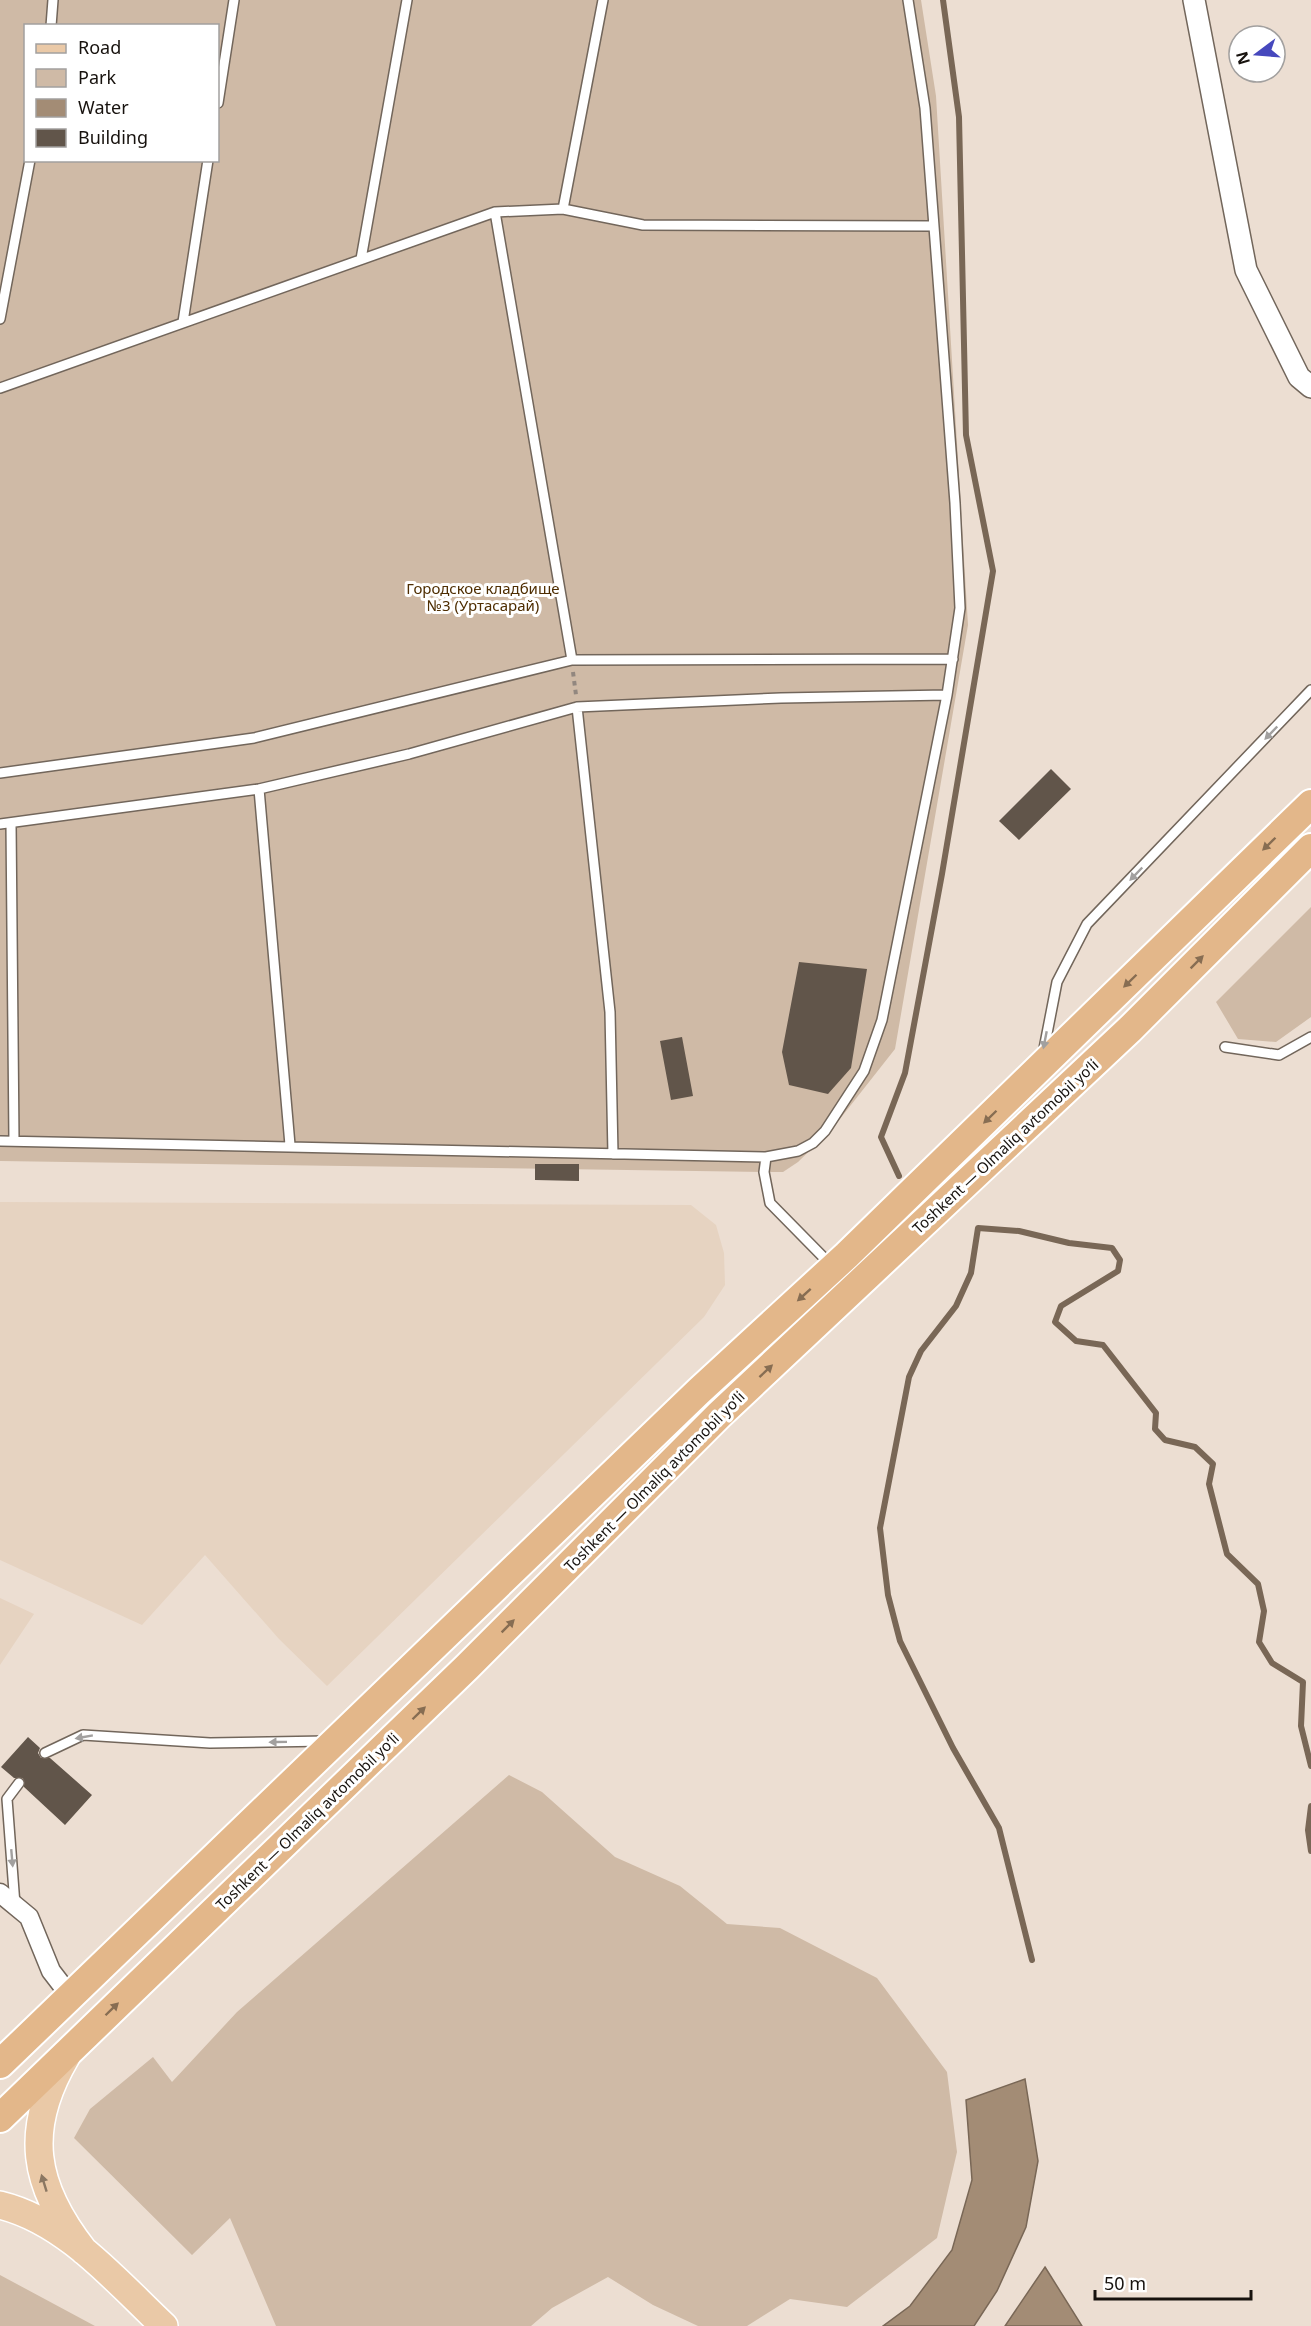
<svg xmlns="http://www.w3.org/2000/svg" width="1311" height="2326" font-family="'Noto Sans',sans-serif">
	<style>
		.built { fill: #e6d3c1 }
		.green { fill: #cfbaa6; fill-rule: evenodd }
		.water { fill: #a38c75; stroke: #796756; stroke-width: 1.5 }
		.lines { fill: none; stroke-linecap: round; stroke-linejoin: round }
		.stream { stroke: #796756; stroke-width: 6 }
		.building { fill: #61554a }
		.service-casing { stroke: #72665b; stroke-width: 12 }
		.minor-casing { stroke: #72665b; stroke-width: 21 }
		.tertiary-casing { stroke: #72665b; stroke-width: 24 }
		.primary-casing { stroke: #fff; stroke-width: 30 }
		.trunk-casing { stroke: #fff; stroke-width: 32 }
		.path { stroke: #92877f; stroke-width: 4; stroke-dasharray: 4.5 4.5; stroke-linecap: butt }
		.service { stroke: #fff; stroke-width: 9 }
		.minor { stroke: #fff; stroke-width: 18 }
		.tertiary { stroke: #fff; stroke-width: 21 }
		.primary { stroke: #eac9a7; stroke-width: 27 }
		.trunk { stroke: #e3b78a; stroke-width: 28 }
		.oneway { fill: #a2a09f }
		.oneway2 { fill: #876d52 }
		.oneway3 { fill: #8b7762 }
		.labels { text-anchor: middle; dominant-baseline: central; stroke-width: 6; stroke-linejoin: round; paint-order: stroke }
		.park-label { font-size: 15px; fill: #4e2d01; stroke: #fff }
		.street-label { font-size: 15px; fill: #17120e; stroke: #fff }
	</style>
	<rect width="100%" height="100%" fill="#ecded2"/>
	<!-- built -->
	<path class="built" d="M0,1202L691,1205L716,1225L724,1253L725,1285L704,1317L327,1686L279,1639L205,1555L142,1625L0,1560Z
		M0,1598L34,1614L0,1665Z"/>
	<!-- green -->
	<path class="green" d="M0,0H921L936,96L968,625L895,1049L832,1129L798,1162L783,1172H764L0,1161ZM26,26H218V160H26Z
		M1311,907V1017L1276,1042L1238,1039L1216,1002Z
		M509,1775L542,1792L615,1857L680,1886L727,1924L780,1928L877,1978L947,2072L957,2152L937,2238L847,2307L790,2299L747,2326H698L653,2305L608,2277L552,2308L531,2326H276L230,2218L192,2255L74,2138L90,2109L153,2057L172,2082L237,2012Z
		M0,2275L95,2326H0Z"/>
	<!-- water -->
	<path class="water" d="M1025,2079L1038,2161L1026,2227L997,2291L974,2326H883L910,2306L952,2250L972,2180L966,2100Z
		M1045,2267L1082,2326H1005Z"/>
	<g class="lines">
		<!-- stream -->
		<path class="stream" d="M899,1176L881,1137L905,1073L942,874L993,571L966,435L959,117L943,0
			M1311,1806L1308,1830L1311,1851
			M1032,1960L999,1828L953,1748L900,1641L888,1595L880,1528L909,1377L921,1351L956,1306L971,1273L978,1228L1019,1231L1069,1243L1112,1248L1120,1260L1118,1271L1061,1306L1055,1322L1076,1341L1103,1345L1156,1413L1155,1429L1165,1440L1195,1447L1213,1464L1209,1484L1227,1554L1258,1584L1264,1611L1259,1642L1272,1663L1303,1682L1301,1726L1311,1766"/>
	</g>
	<!-- building -->
	<path class="building" d="M1051,769L1071,789L1019,840L999,821Z
		M799,962L867,969L851,1068L828,1094L789,1085L782,1052Z
		M682,1037L693,1096L671,1100L660,1041Z
		M535,1164H579V1181L535,1180Z
		M28,1737L40,1748L38,1753L41,1758H50L92,1795L65,1825L24,1787L23,1778H14L1,1767Z"/>
	<g class="lines">
		<defs>
			<path id="service" d="M51,26L53,0
				M218,103L234,0
				M563,209L603,0
				M495,212L572,660
				M361,259L407,0
				M0,319L30,160
				M183,322L208,160
				M0,388L495,212L563,209L643,225L934,226
				M577,707L610,1012L613,1154
				M0,773L254,738L572,660L953,659
				M259,789L290,1145
				M11,823L14,1141
				M0,824L259,789L409,754L577,707L781,698L947,695
				M1225,1047L1279,1055L1311,1037
				M1043,1054L1057,982L1087,924L1311,690
				M0,1141L766,1157L798,1151L813,1143L825,1131L864,1071L882,1020L947,695L960,608L955,503L925,108L908,0
				M766,1157L764,1172L770,1203L832,1266
				M45,1753L83,1735L210,1743L326,1741
				M15,1905L7,1799L19,1783"/>
			<path id="minor" d="M0,1893L29,1917L51,1971L71,1997"/>
			<path id="tertiary" d="M1194,0L1246,270L1299,377L1311,387"/>
			<path id="primary" d="M66,2057C23,2130 33,2186 84,2251
				M0,2205C66,2221 116,2281 164,2326"/>
			<path id="trunk" d="M0,2064L699,1391L847,1255L1311,804
				M0,2118L467,1667L720,1414L1130,1029L1311,848"/>
		</defs>
		<!-- service casing -->
		<use href="#service" class="service-casing"/>
		<!-- minor casing -->
		<use href="#minor" class="minor-casing"/>
		<!-- tertiary casing -->
		<use href="#tertiary" class="tertiary-casing"/>
		<!-- primary casing -->
		<use href="#primary" class="primary-casing"/>
		<!-- trunk casing -->
		<use href="#trunk" class="trunk-casing"/>
		<!-- path -->
		<path class="path" d="M573,672L576,695"/>
		<!-- service -->
		<use href="#service" class="service"/>
		<!-- minor -->
		<use href="#minor" class="minor"/>
		<!-- tertiary -->
		<use href="#tertiary" class="tertiary"/>
		<!-- primary -->
		<use href="#primary" class="primary"/>
		<!-- trunk -->
		<use href="#trunk" class="trunk"/>
	</g>
	<!-- one-way arrows -->
	<defs><path id="oneway-solid" d="M-6-.8H1V-3.2L6.5 0L1 3.2V.8H-6Z" transform="scale(1.5)"/></defs>
	<g class="oneway">
		<use href="#oneway-solid" transform="translate(1271 733) rotate(134)"/>
		<use href="#oneway-solid" transform="translate(1136 874) rotate(134)"/>
		<use href="#oneway-solid" transform="translate(1045 1040) rotate(101)"/>
		<use href="#oneway-solid" transform="translate(84 1737) rotate(170)"/>
		<use href="#oneway-solid" transform="translate(278 1742) rotate(179)"/>
		<use href="#oneway-solid" transform="translate(12 1858) rotate(85)"/>
	</g>
	<g class="oneway2">
		<use href="#oneway-solid" transform="translate(1269 844) rotate(136)"/>
		<use href="#oneway-solid" transform="translate(1197 962) rotate(-45)"/>
		<use href="#oneway-solid" transform="translate(1130 981) rotate(136)"/>
		<use href="#oneway-solid" transform="translate(990 1117) rotate(136)"/>
		<use href="#oneway-solid" transform="translate(804 1295) rotate(138)"/>
		<use href="#oneway-solid" transform="translate(766 1371) rotate(-43)"/>
		<use href="#oneway-solid" transform="translate(508 1626) rotate(-45)"/>
		<use href="#oneway-solid" transform="translate(419 1713) rotate(-44)"/>
		<use href="#oneway-solid" transform="translate(112 2009) rotate(-44)"/>
	</g>
	<use class="oneway3" href="#oneway-solid" transform="translate(44 2183) rotate(-107)"/>
	<g class="labels">
		<!-- park labels -->
		<g class="park-label">
			<text x="483" y="588">Городское кладбище<tspan x="483" dy="17">№3 (Уртасарай)</tspan></text>
		</g>
		<!-- street labels -->
		<g class="street-label">
			<text transform="translate(1005 1146) rotate(-43)">Toshkent — Olmaliq avtomobil yo‘li</text>
			<text transform="translate(654 1481) rotate(-45)">Toshkent — Olmaliq avtomobil yo‘li</text>
			<text transform="translate(307 1821) rotate(-44)">Toshkent — Olmaliq avtomobil yo‘li</text>
		</g>
	</g>
	<!-- legend -->
	<rect x="24" y="24" width="195" height="138" fill="#ffffff" stroke="#a2a09f" stroke-width="1.5"/>
	<rect x="36" y="44" width="30" height="9" fill="#eac9a7" stroke="#a2a09f" stroke-width="1.5"/>
	<text x="78" y="54" font-size="18" fill="#17120e">Road</text>
	<rect x="36" y="69" width="30" height="18" fill="#cfbaa6" stroke="#a2a09f" stroke-width="1.5"/>
	<text x="78" y="84" font-size="18" fill="#17120e">Park</text>
	<rect x="36" y="99" width="30" height="18" fill="#a38c75" stroke="#a2a09f" stroke-width="1.5"/>
	<text x="78" y="114" font-size="18" fill="#17120e">Water</text>
	<rect x="36" y="129" width="30" height="18" fill="#61554a" stroke="#a2a09f" stroke-width="1.5"/>
	<text x="78" y="144" font-size="18" fill="#17120e">Building</text>
	<!-- north arrow -->
	<g transform="translate(1257 54) rotate(254)"><circle r="28" fill="#ffffff" stroke="#a2a09f" stroke-width="1.5"/>
	<path d="M0-4.5L10 22L0 15L-10 22Z" fill="#4648bd"/>
	<text y="-9" font-size="16" font-weight="bold" text-anchor="middle" fill="#17120e">N</text>
	</g>
	<!-- scale -->
	<path d="M1095 2290v9h156v-9" fill="none" stroke="#17120e" stroke-width="3"/>
	<text x="1104" y="2290" font-size="18" fill="#17120e" stroke="#ffffff" stroke-width="4.5" paint-order="stroke">50 m</text>
</svg>
